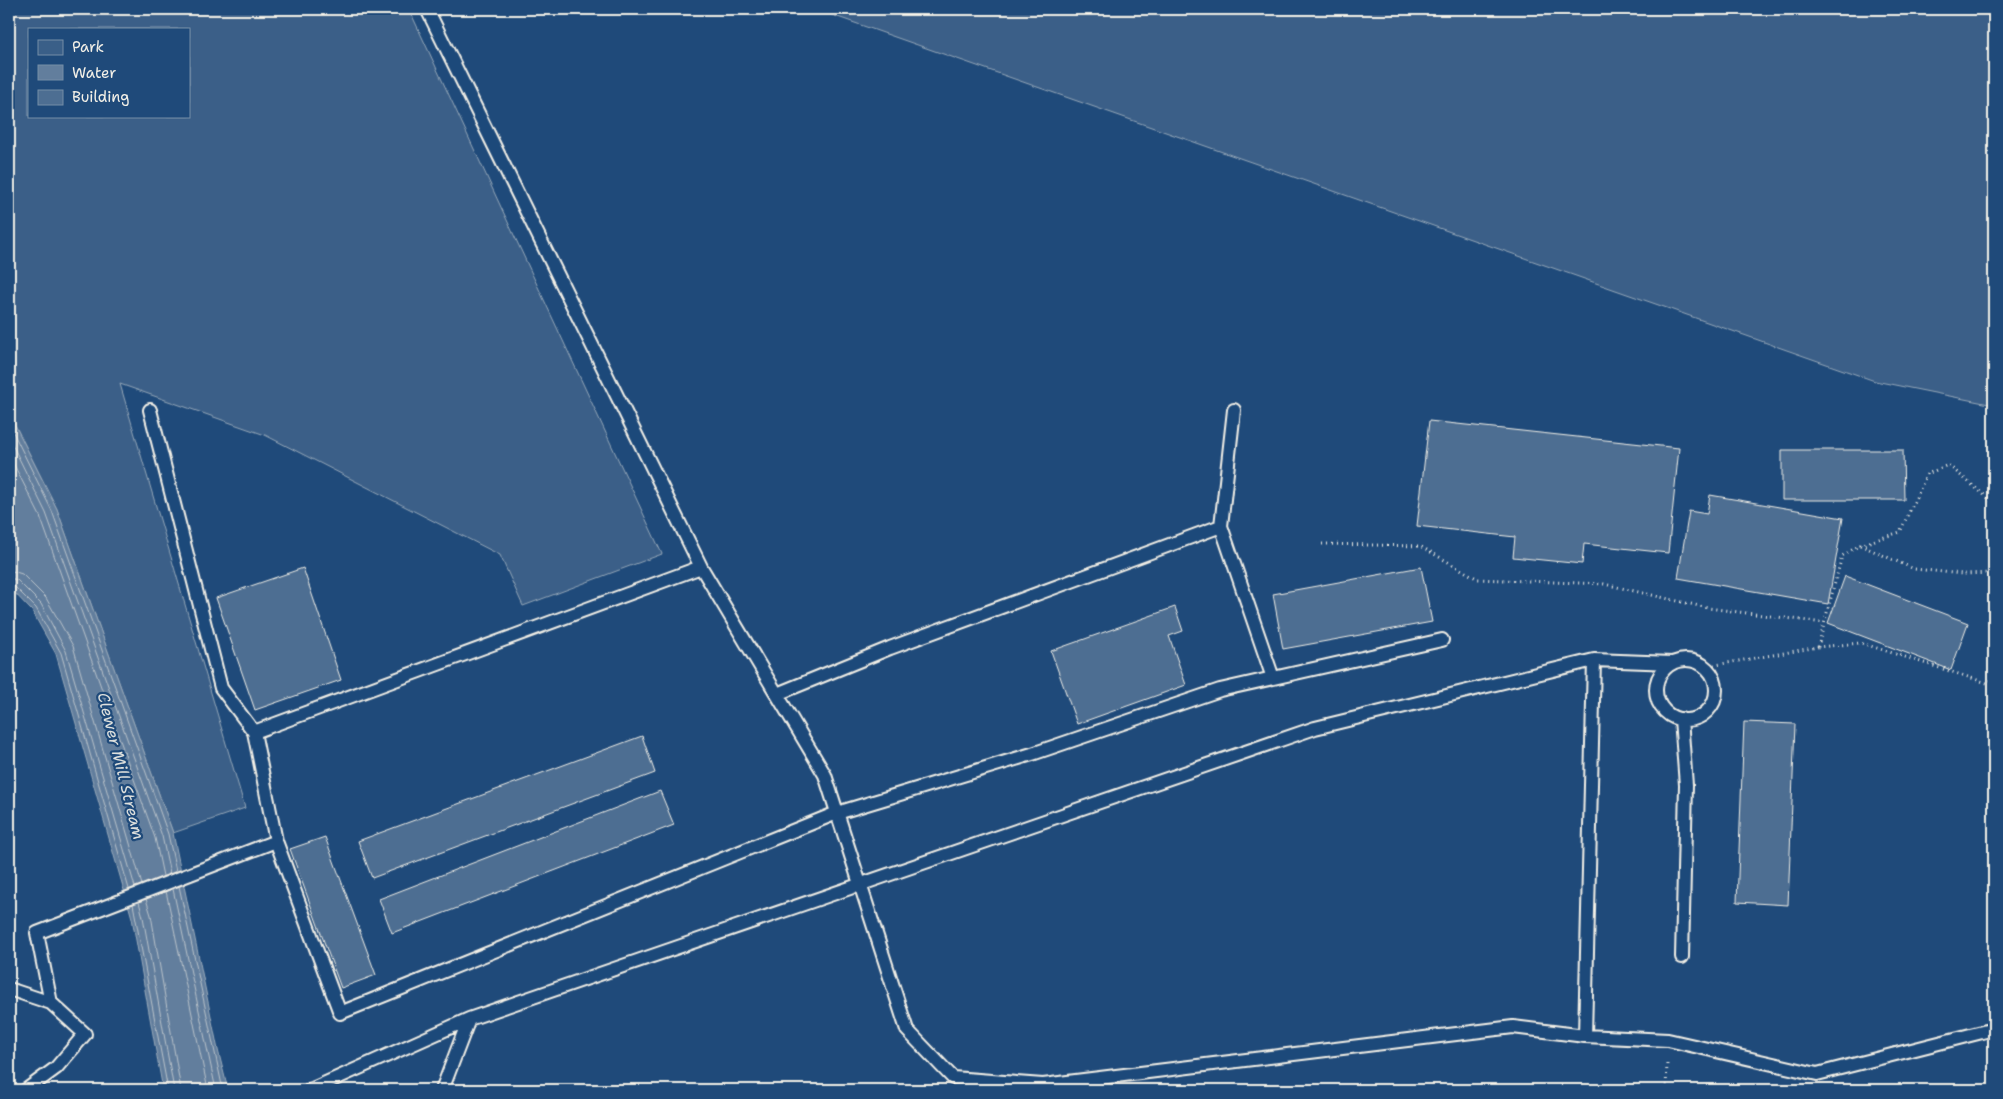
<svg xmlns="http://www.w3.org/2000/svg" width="2003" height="1099" font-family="'Shantell Sans',sans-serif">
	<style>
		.green { fill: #3a5f88; stroke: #97a8b8; fill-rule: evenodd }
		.water { fill: #627e9d; stroke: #9cacbb }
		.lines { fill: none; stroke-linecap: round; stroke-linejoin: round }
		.shore { stroke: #bac3ca; stroke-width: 1 }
		.building { fill: #4d6e92; stroke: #f4f1e8 }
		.service-casing { stroke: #f4f1e8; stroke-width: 16 }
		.path { stroke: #f4f1e8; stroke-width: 3; stroke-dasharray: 1 4; stroke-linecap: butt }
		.service { stroke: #1f4a7a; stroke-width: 12 }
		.labels { text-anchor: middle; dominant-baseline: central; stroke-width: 4.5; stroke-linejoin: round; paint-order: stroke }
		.water-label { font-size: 16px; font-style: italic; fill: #dee0dd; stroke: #1f4a7a }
	</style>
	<rect width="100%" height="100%" fill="#1f4a7a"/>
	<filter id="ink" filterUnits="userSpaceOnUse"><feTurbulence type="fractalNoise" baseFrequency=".02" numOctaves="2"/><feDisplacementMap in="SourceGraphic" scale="10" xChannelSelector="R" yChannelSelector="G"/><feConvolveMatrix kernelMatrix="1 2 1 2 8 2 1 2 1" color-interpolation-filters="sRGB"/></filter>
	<g filter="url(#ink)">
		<!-- green -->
		<path class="green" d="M9,9H409L662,554L523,606L500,555L265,435L120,384L245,808L173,833L57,509L9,413ZM29,29H189V116H29Z
			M815,9H1994V405L1875,381Z"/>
		<!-- water -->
		<path class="water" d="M9,413L57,509L173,833L218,1050L228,1090H163L132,918L56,654L32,611L9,587Z"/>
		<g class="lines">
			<!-- shore -->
			<path class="shore" d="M9,424L52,511L168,834L176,871
				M9,438L46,513L162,836L170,874
				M9,455L40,516L155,838L163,876
				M9,570L22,574L46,598L73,646L142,885
				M9,578L17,580L41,604L66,651L135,887
				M9,584L14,586L36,608L61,653L129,889
				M179,886L223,1090
				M173,889L216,1090
				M166,891L208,1090
				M146,899L151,915L181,1090
				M139,902L143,917L174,1090
				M133,904L168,1090"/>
		</g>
		<!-- building -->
		<path class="building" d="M1429,421L1679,448L1668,553L1584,544L1582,564L1513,557L1515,537L1417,526Z
			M1782,450H1903L1904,500H1782Z
			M1710,495L1843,518L1828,604L1678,578L1689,511L1707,514Z
			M1421,567L1432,622L1283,649L1273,594Z
			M303,568L341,680L255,710L216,598Z
			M1845,576L1968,623L1951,670L1828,623Z
			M1175,607L1183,631L1169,636L1186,685L1077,724L1051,651Z
			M1744,722L1795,724L1788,905L1737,902Z
			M642,736L655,773L372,878L358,841Z
			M660,791L674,825L392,933L379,899Z
			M325,837L376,975L341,988L290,849Z"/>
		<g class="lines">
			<defs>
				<path id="service" d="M427,9L701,567L825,775L907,1030L953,1078L1043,1085L1513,1027L1585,1036L1668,1040L1817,1074L1994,1029
					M150,410L221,688L254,732L276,841L340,1013L837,813L1032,754L1220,690L1442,640
					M1221,526L1273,678
					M1656 690a30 30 0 1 1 60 0a30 30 0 1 1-60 0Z
					M777,694L890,648L1221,526L1234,410
					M1681,719L1686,785L1682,957
					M254,732L701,567
					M9,989L51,1003L85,1034L56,1068L26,1090
					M51,1003L37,933L276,841
					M1585,1036L1594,660
					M310,1090L469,1019L1315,728L1594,660L1672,663
					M442,1090L469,1019"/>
			</defs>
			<!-- service casing -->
			<use href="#service" class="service-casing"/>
			<!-- path -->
			<path class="path" d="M1322,544L1420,546L1478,579L1604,584L1708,608L1824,623
				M1860,545L1914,569L1963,574L1994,573
				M1818,647L1842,556L1860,545L1900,532L1927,474L1948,465L1994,503
				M1704,667L1818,647L1861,643L1987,683L1994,679
				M1666,1090L1667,1063"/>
			<!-- service -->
			<use href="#service" class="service"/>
		</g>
	</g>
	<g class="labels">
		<!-- water labels -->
		<g class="water-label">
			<text transform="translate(121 766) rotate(76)">Clewer Mill Stream</text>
		</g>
	</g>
	<!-- margin -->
	<rect width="2003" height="1099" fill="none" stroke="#1f4a7a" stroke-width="30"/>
	<rect x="15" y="15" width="1973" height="1069" fill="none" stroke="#f4f1e8" stroke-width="2" filter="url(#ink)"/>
	<!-- legend -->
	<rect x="28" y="28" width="162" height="90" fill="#1f4a7a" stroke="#748da6"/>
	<rect x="38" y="40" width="25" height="15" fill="#3a5f88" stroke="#748da6"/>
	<text x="72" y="52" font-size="15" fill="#f4f1e8">Park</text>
	<rect x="38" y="65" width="25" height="15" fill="#627e9d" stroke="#748da6"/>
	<text x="72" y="78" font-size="15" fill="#f4f1e8">Water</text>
	<rect x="38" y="90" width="25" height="15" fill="#4d6e92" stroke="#748da6"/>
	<text x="72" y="102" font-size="15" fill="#f4f1e8">Building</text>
</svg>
